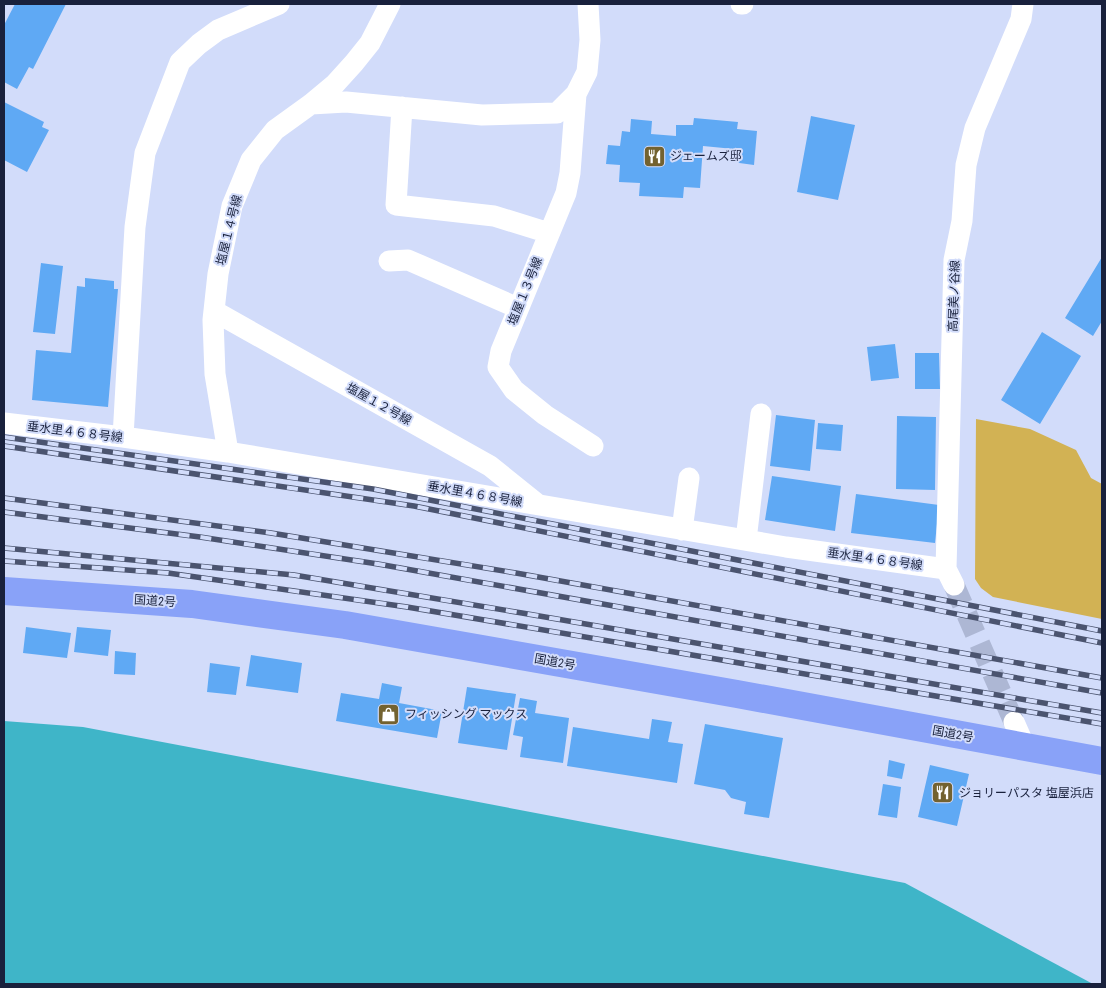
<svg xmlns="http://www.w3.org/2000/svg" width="1106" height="988" font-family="'Roboto Condensed','Noto Sans JP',sans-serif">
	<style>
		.green { fill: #d2b254 }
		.water { fill: #3fb5c8 }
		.building { fill: #5fa9f4 }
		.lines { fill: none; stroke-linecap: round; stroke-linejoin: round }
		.minor-tunnel { stroke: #adb7d4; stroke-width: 21; stroke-dasharray: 21 11; stroke-linecap: butt }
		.minor { stroke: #fff; stroke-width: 21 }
		.highway { stroke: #89a2f8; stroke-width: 28 }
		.rail-casing { stroke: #4b546f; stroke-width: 5.5 }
		.rail { stroke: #d2dcfa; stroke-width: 4; stroke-dasharray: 11; stroke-linecap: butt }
		.labels { text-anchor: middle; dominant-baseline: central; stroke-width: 4; stroke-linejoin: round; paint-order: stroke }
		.poi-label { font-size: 12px; fill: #19213c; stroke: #d2dcfa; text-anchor: start }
		.street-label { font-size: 12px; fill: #19213c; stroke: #d2dcfa }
	</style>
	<rect width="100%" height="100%" fill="#d2dcfa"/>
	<!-- green -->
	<path class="green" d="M976,419L1030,429L1076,450L1091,478L1102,484V619L993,597L981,588L975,579Z"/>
	<!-- water -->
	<path class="water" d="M4,721L83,727L905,883L1093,984H4Z"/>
	<!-- building -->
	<path class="building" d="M15,4H66L33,69L29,67L17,89L4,82V25Z
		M4,102L44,122L42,127L49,130L27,172L4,160Z
		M811,116L855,125L838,200L797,192Z
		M694,118L738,122L737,129L757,131L754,165L732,162L734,149L703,146L700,188L684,187L683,198L639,196L640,183L619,182L620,165L606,164L608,145L620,146L622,131L630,132L631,119L652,121L651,134L676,136V125H693Z
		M1102,257V321L1093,336L1065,318Z
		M41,263L63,266L55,334L33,332Z
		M85,278L114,281V289H118L108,407L32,400L36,350L71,353L77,286L85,287Z
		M1042,332L1081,356L1040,424L1001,400Z
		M895,344L899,378L871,381L867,347Z
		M915,353H939L940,389H915Z
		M776,415L815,420L810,471L770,466Z
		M897,416L936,417L935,490L896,489Z
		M818,423L843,425L841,451L816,449Z
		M772,476L841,486L835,531L765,520Z
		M856,494L939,505L935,543L851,533Z
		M26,627L71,633L67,658L23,653Z
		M77,627L111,630L108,656L74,652Z
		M115,651L136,653L135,675L114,674Z
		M251,655L302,663L298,693L246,686Z
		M210,663L240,667L236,695L207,692Z
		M382,683L402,687L399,703L442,711L437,738L336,721L341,693L379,699Z
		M467,687L516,694L507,750L458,743Z
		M520,698L537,701L535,713L569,718L563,763L520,757L523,737L513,735Z
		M652,719L672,722L668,742L683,744L677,783L567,766L573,727L649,739Z
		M705,724L783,738L769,818L744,814L746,802L731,798L725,790L694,784Z
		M889,760L905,764L902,779L887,776Z
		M930,765L969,774L957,826L918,817Z
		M883,784L901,787L897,818L878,815Z"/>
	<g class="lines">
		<!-- minor-tunnel -->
		<path class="minor-tunnel" d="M954,585L1014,722"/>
		<!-- minor -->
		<path class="minor" d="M741,4H743
			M576,94L570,173L566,193L501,351L498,367L514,390L545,415L593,446
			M311,104L346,102L482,115L557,113L576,94L587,72L590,40L588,4
			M402,107L396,205L494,216L549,233
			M389,261L408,260L518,308
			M214,311L490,466L536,503
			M4,423L123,437L228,452L786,547L946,569
			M123,437L135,227L145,153L180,62L199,44L218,30L279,4
			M228,452L215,374L213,320L218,274L232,206L251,160L275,130L311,104L335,84L354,63L370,43L390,4
			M682,530L689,478
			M746,540L761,414
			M954,585L946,569L954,260L962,221L966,165L975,128L1021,19L1023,4
			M1014,722L1025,747"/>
		<!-- highway -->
		<path class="highway" d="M4,591L192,604L345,625L737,694L1102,761"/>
		<defs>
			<path id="rail" d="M4,437L373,489L1102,631
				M4,446L414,506L1102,643
				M4,498L271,533L516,573L1102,678
				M4,512L200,537L378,564L1102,693
				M4,548L294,575L522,613L1102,713
				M4,561L168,573L407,607L1102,724"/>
		</defs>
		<!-- rail casing -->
		<use href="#rail" class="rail-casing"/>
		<!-- rail -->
		<use href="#rail" class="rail"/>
	</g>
	<!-- icons -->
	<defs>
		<symbol id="restaurant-square" viewBox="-11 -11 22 22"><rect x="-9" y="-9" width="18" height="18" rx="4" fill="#736230" stroke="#d2dcfa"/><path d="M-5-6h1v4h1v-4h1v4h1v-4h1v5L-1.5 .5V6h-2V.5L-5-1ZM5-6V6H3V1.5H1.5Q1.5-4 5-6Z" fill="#fff"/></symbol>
		<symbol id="shop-square" viewBox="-11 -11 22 22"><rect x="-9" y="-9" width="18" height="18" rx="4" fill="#736230" stroke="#d2dcfa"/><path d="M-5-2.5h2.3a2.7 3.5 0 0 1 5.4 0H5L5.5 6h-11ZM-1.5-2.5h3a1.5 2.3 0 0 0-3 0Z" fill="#fff"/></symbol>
	</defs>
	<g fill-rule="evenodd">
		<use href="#restaurant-square" x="642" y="144" width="25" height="25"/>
		<use href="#shop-square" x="376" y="702" width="25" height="25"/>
		<use href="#restaurant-square" x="930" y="780" width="25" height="25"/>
	</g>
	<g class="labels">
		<!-- poi labels -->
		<g class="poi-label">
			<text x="670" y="156">ジェームズ邸</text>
			<text x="405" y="714">フィッシング マックス</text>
			<text x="959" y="793">ジョリーパスタ 塩屋浜店</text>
		</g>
		<!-- street labels -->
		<g class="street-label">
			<text transform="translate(229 230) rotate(-76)">塩屋１４号線</text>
			<text transform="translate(525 291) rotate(-68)">塩屋１３号線</text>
			<text transform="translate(954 296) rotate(-88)">高尾美ノ谷線</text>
			<text transform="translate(379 404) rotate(29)">塩屋１２号線</text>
			<text transform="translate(75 432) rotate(7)">垂水里４６８号線</text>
			<text transform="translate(475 494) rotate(10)">垂水里４６８号線</text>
			<text transform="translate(875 559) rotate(8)">垂水里４６８号線</text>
			<text transform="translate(155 601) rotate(4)">国道2号</text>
			<text transform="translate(555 662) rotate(10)">国道2号</text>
			<text transform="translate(953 734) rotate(10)">国道2号</text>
		</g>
	</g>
	<!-- border -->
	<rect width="1106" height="988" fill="none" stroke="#19213c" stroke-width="10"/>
</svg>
